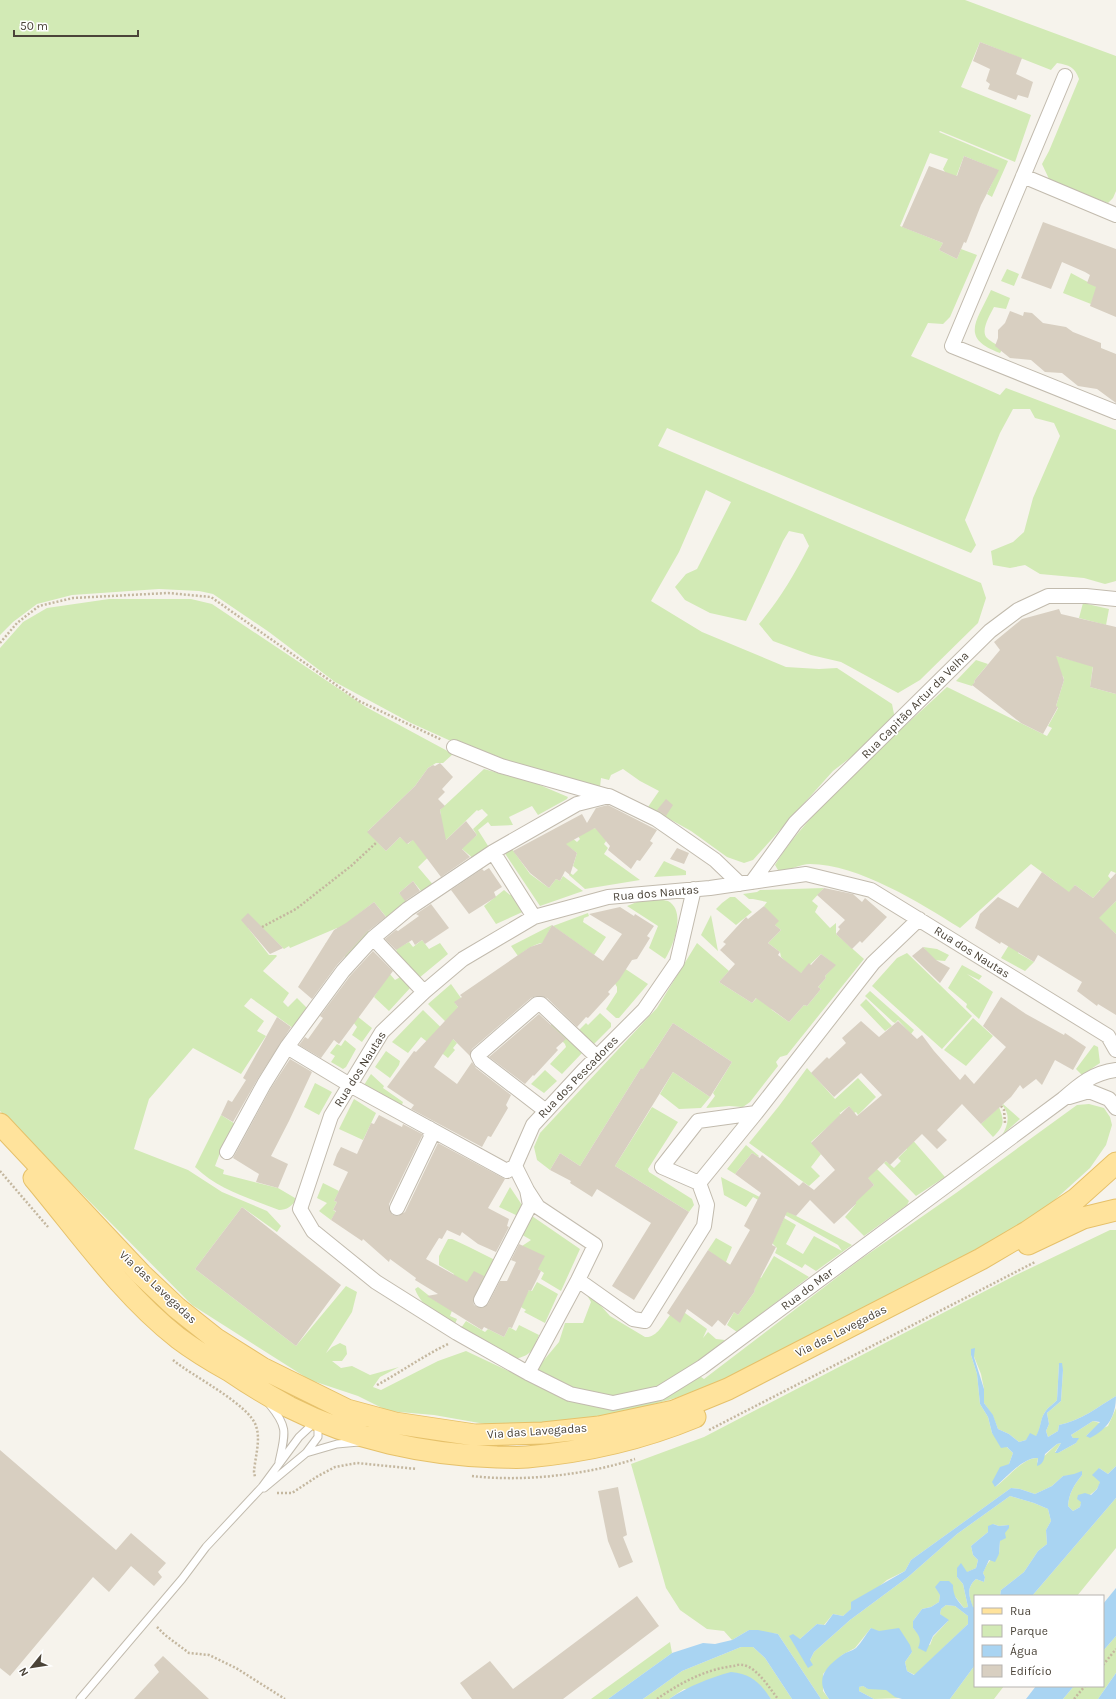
<svg xmlns="http://www.w3.org/2000/svg" width="1116" height="1699" font-family="Karla,sans-serif">
	<style>
		.green { fill: #d2eab5 }
		.water { fill: #a9d4f2 }
		.building { fill: #d8cfc1 }
		.lines { fill: none; stroke-linecap: round; stroke-linejoin: round }
		.lane-casing { stroke: #c2bbae; stroke-width: 9 }
		.street-casing { stroke: #c2bbae; stroke-width: 16 }
		.primary-casing { stroke: #e6c16a; stroke-width: 23 }
		.path { stroke: #c4b79f; stroke-width: 2.5; stroke-dasharray: 2 2; stroke-linecap: butt }
		.lane { stroke: #fff; stroke-width: 7 }
		.street { stroke: #fff; stroke-width: 14 }
		.primary { stroke: #ffe39c; stroke-width: 21 }
		.labels { text-anchor: middle; dominant-baseline: central; stroke-width: 3; stroke-linejoin: round; paint-order: stroke }
		.street-label { font-size: 12px; fill: #4b4439; stroke: #fff }
	</style>
	<rect width="100%" height="100%" fill="#f6f3ec"/>
	<!-- green -->
	<path class="green" d="M0,0H965L1116,56V191L1113,198L1108,203L1050,181L1042,164L1049,151L1079,79C1075,67 1069,65 1057,63L1051,70L980,42L961,87L1031,115L1015,162L940,131L939,132L1008,161L992,197L987,194L998,170L964,156L956,177L947,175L943,169L948,159L930,153L900,226L943,243L939,250L957,259L961,249L977,255L950,317L943,324L928,323L911,356L1000,395L1006,388L1116,430V581L1105,584L1084,578L1040,574L1025,565L1010,568L993,565L991,551L1013,542L1024,532L1033,498L1060,436L1054,423L1035,418L1030,409H1013L1000,433L965,520L976,545L971,553L667,428L658,446L981,583L986,598L978,623L920,680L898,693L841,662L811,655L773,641L759,624C780,599 794,575 809,546L803,534L789,531L783,541L746,621L710,613L685,600L675,587L686,574L697,569L731,502L706,490L679,552L651,601L702,632L786,667L819,669L837,668L892,704L895,719L872,741L833,771L753,860L744,863L727,857L691,831L648,807L659,791L640,781L623,769L611,775L609,780L601,778L600,787L556,778L473,751L411,723L335,682L269,632L213,594L199,591L159,589L72,595L37,604L13,622L0,635Z
		M1007,269L1019,274L1014,286L1001,281Z
		M1071,273L1097,287L1091,304L1063,293Z
		M991,290L1010,298L1006,309L994,307C990,315 980,331 987,338C991,342 998,345 1003,348L1000,353C959,338 977,321 991,290Z
		M109,599H191L212,604L366,707L453,754L443,763H436L428,768L415,786L368,831L369,833L386,851L400,837L408,844L441,815L440,810L484,769L535,783L568,797L567,799L538,815L532,806L509,817L513,825L491,826L488,822L478,830L490,849L475,860L461,848L477,835L473,829L488,815L482,809L478,811L477,810L418,867L435,887L421,891L413,881L399,893L410,905L387,918L374,902L356,916L370,933L348,960L342,953L339,954L325,944L340,935L337,928L290,948L289,946L284,949L255,921L248,928L269,955H276L277,956L263,971L289,993L283,1002L288,1007L297,998L308,1009L293,1028L251,998L244,1006L264,1021L257,1031L266,1036L241,1074L193,1048L149,1099L134,1149L188,1170L222,1192L267,1211L281,1226L277,1232L242,1207L195,1269L296,1346L346,1286L357,1292L352,1312L326,1353L332,1347L340,1343L346,1346L347,1354L342,1361H332L341,1368L352,1366L370,1375L399,1367L380,1377L373,1387L381,1390L438,1361L466,1351L515,1374L534,1372L559,1342L565,1323H583L591,1302L578,1280L610,1316L645,1337C657,1338 663,1324 670,1315L685,1313L707,1329L703,1338L708,1332L716,1339L725,1340L703,1359L694,1372L704,1379L861,1259L956,1193L1077,1105L1089,1104L1104,1108L1110,1117L1112,1125L1106,1145L1090,1168L1048,1206L1017,1227L914,1283L735,1374L690,1394L636,1409L589,1419L536,1424H485L434,1415L388,1411L358,1396L310,1380L192,1305L0,1111V648L23,622L47,608Z
		M1083,603L1109,609L1106,625L1079,618Z
		M1049,654L1093,666L1090,687L1116,694V873L1111,871L1108,876L1114,883L1105,893L1100,890L1093,898L1075,885L1059,908L1057,883L1031,864L960,928C920,903 858,864 810,864C799,864 791,871 778,870L775,865C789,842 807,822 825,803C864,762 906,725 947,687L1047,736L1052,728L1048,726L1058,708L1056,706L1064,680L1063,676L1037,667Z
		M976,660L988,664L974,681L975,682L972,686L956,681Z
		M595,828L612,833L604,844L608,848L604,854L640,880L585,889L569,875L570,873L573,875L578,870L573,866L577,853L557,838L566,833L577,842L580,839L577,835Z
		M512,849L530,874L549,888L556,879L560,881L563,876L583,891L540,906L506,855L505,853Z
		M664,861L686,871V875L654,877Z
		M824,888L812,901L818,906L815,912L830,928L836,923V934L864,959L787,1055L780,1057L776,1062L778,1066L750,1102L743,1107L729,1106L706,1108L715,1096L713,1093L732,1062L673,1023L650,1058L656,1077L641,1068L580,1166L560,1153L550,1170L537,1160L534,1147L540,1133L657,1008L697,943L729,971L719,982L752,1003L763,991L772,1010L789,1022L804,1005L807,1006L821,989L818,987L826,978L825,976L835,965L821,954L799,975L781,957L780,952L768,943L781,930L775,925L764,906L767,902L753,899H749L743,894L757,892L760,890Z
		M504,890L510,895L515,892L527,910L496,924L484,906Z
		M730,897H735L752,912L736,925L716,909L722,903Z
		M659,899C661,900 665,900 668,901C687,911 673,947 665,959L649,948L658,926L627,906L642,900Z
		M1116,901V934L1098,918Z
		M588,913L589,916L584,918L583,922L606,937L594,955L553,926Z
		M711,915L718,951L701,935Z
		M552,925L548,933L560,944C540,940 534,944 518,956L511,946Z
		M422,940L429,949L440,943L448,954L419,978L398,956L396,949L409,942L413,947Z
		M1009,945L1019,950L1018,953L1034,962L1025,971L1001,958Z
		M923,947L937,949L949,955L945,961L934,960Z
		M907,953L972,1016L942,1049L872,986L897,958Z
		M612,960L648,984L619,1018H616L606,1009L617,992V987L614,982Z
		M962,965L982,976L979,980L967,974L993,992L979,1019L966,1007L967,1004L948,988Z
		M389,973L395,980L402,976L411,987L389,1011L374,997Z
		M451,984L461,998L455,1003L468,1021H445L428,1004Z
		M870,991L914,1030L911,1034L898,1020L895,1023L893,1022L865,996Z
		M866,999L892,1026L885,1031L860,1005Z
		M423,1010L457,1043L453,1048L455,1050L448,1058L421,1037L408,1053L392,1042Z
		M600,1013L611,1023V1027L592,1046L576,1033L586,1023L588,1025Z
		M357,1016L372,1028L362,1042L352,1035L357,1027L353,1022Z
		M973,1018L993,1036L966,1066L944,1050Z
		M552,1024L583,1052L562,1074L550,1064L566,1047L565,1044L548,1027Z
		M345,1040L356,1049L346,1067L343,1069L331,1062L335,1056L330,1053L337,1044L341,1046Z
		M1094,1045L1098,1047L1100,1063L1082,1075L1076,1069Z
		M386,1051L400,1061L399,1065L390,1078L375,1067Z
		M807,1068L835,1099L858,1078L876,1097L858,1115L856,1112L854,1113L849,1106L840,1113L839,1112L841,1115L811,1142L821,1154L811,1167L820,1176L809,1186L749,1143L779,1106Z
		M545,1070L557,1081L544,1093L531,1084Z
		M673,1072L710,1097L701,1108L679,1109L660,1094Z
		M371,1074L384,1086L383,1088L403,1102L401,1107L364,1085Z
		M315,1083L332,1092L319,1115L304,1107Z
		M354,1099L376,1113L363,1140L339,1129Z
		M1003,1104L1020,1119L1002,1135C1008,1126 1011,1114 1002,1105Z
		M652,1107L678,1122L648,1169L649,1172L692,1199L694,1205L689,1212L615,1166Z
		M999,1107C1005,1122 1004,1126 993,1137L981,1124Z
		M221,1115L237,1125L220,1153L215,1166L224,1170L223,1174L278,1188L295,1198L296,1200C292,1206 287,1210 279,1210C249,1198 219,1190 195,1167Z
		M910,1137L945,1177L916,1196L884,1163L886,1161L894,1168L901,1161L898,1158L907,1149L903,1145Z
		M746,1145L759,1156L758,1157L752,1153L735,1174L727,1169Z
		M874,1166L909,1201L907,1205L864,1236L845,1217L856,1204L854,1201L874,1185L865,1175Z
		M721,1177L852,1245L816,1271L805,1264L802,1268L775,1253L777,1248L772,1243L784,1218L796,1225L786,1244L803,1254L814,1236L842,1251L838,1245L753,1197L746,1207L724,1195Z
		M323,1183L339,1191L334,1201L337,1202L333,1210L336,1212L331,1220L319,1211L327,1203L317,1198Z
		M510,1187L524,1208L520,1217L499,1207Z
		M529,1214L580,1249L561,1291L541,1279L544,1273L538,1269L522,1246L531,1240L519,1233Z
		M1110,1230H1116V1396C1098,1407 1080,1421 1059,1425L1058,1431L1048,1437L1046,1431L1049,1424L1047,1413L1061,1401L1063,1370L1059,1363L1057,1400C1054,1404 1048,1407 1045,1412C1040,1419 1041,1429 1036,1437L1019,1442L1009,1434L998,1429L993,1416L984,1403V1389L981,1374L971,1349V1355L977,1374L980,1404L988,1417L992,1433L1013,1453L1009,1464L995,1487C1007,1479 1023,1457 1038,1458L1037,1463L1057,1444L1061,1443L1055,1452L1058,1453L1076,1443L1078,1438H1073L1071,1435L1093,1421L1100,1423L1086,1436L1108,1426L1116,1408V1466L1108,1474L1099,1468C1099,1473 1101,1478 1100,1482C1098,1494 1082,1496 1080,1507L1073,1511L1068,1506C1069,1493 1074,1485 1082,1475L1063,1476L1052,1486L1035,1494L1020,1489L1011,1488L911,1560L905,1571L887,1580L843,1616L833,1614L824,1625L817,1624L800,1639L810,1660L814,1652L850,1620L908,1577L957,1534L1010,1496L1034,1503L1048,1509L1051,1521L1046,1530L1047,1544L1038,1551L1024,1572L1001,1590L1000,1596H975V1608H973C969,1596 966,1588 976,1579L984,1582L985,1577L983,1573C987,1563 990,1559 999,1554L1000,1541L1009,1525L999,1526L993,1524L988,1532L971,1546L973,1555L978,1560L976,1568L957,1577L963,1584L968,1607L964,1608L953,1594V1585L940,1595L939,1602L931,1607L922,1609L913,1621V1628L920,1635V1643L930,1645L933,1637L948,1621L940,1614L941,1609L946,1605L955,1606L968,1616V1624L915,1675L907,1671L905,1662L912,1652L871,1628L855,1648L842,1655L823,1674V1691L829,1699H821L778,1634L749,1630L732,1640L724,1631L707,1629L680,1610L666,1588L631,1464L704,1437L1014,1276Z
		M716,1238L732,1247L726,1262L753,1279L756,1275L761,1278L774,1256L809,1277L737,1332L727,1325L734,1312L738,1315L755,1291L729,1272L713,1254L708,1250Z
		M448,1239H452L469,1247L460,1263L469,1247L497,1261L479,1297L472,1293L453,1308L450,1316L457,1319L455,1324C439,1315 422,1308 415,1289L418,1287L437,1302L454,1274L439,1265V1256Z
		M537,1282L558,1294L545,1323L524,1312L526,1310L519,1306L529,1290L532,1291Z
		M466,1321L485,1332L488,1329L504,1337L509,1327L516,1331L519,1325L539,1335C533,1350 532,1355 515,1359L461,1328Z
		M1116,1498V1548L1077,1596H1032Z
		M1116,1636V1673L1098,1699H1063L1074,1686H1103V1651Z
		M670,1642L672,1653L608,1699H591Z
		M741,1647H753L765,1658L792,1699H771L766,1693L684,1689L669,1699H643L682,1671Z
		M975,1665V1686H1004L994,1699H950Z
		M863,1686C872,1692 876,1687 885,1689C891,1691 894,1697 902,1698L874,1699L859,1691V1687Z"/>
	<!-- water -->
	<path class="water" d="M975,1348L974,1357L984,1389V1403L993,1415L998,1429L1009,1434L1019,1442L1026,1440L1030,1433L1036,1436C1041,1428 1040,1419 1045,1412C1048,1407 1054,1404 1057,1400L1059,1363H1062L1063,1370L1061,1401L1047,1413L1049,1424L1046,1431L1048,1437L1058,1431L1059,1425C1080,1421 1098,1407 1116,1396C1116,1416 1108,1429 1090,1438L1086,1436L1100,1422L1093,1421L1071,1435L1073,1438H1079L1076,1443L1058,1453H1055L1061,1443L1057,1444L1045,1454C1044,1460 1043,1464 1037,1466L1038,1458C1024,1456 1005,1479 995,1487L992,1482L1000,1467L1009,1464L1013,1453L1007,1447L1001,1448L992,1433L988,1417L980,1404L977,1374L971,1355V1349Z
		M1116,1466V1498L1032,1596H1000L1001,1590L1024,1572L1038,1551L1047,1544L1046,1530L1051,1521L1048,1509L1034,1503L1010,1496L957,1534L908,1577L850,1620L814,1652L810,1660L813,1665L808,1668L789,1636L793,1634L800,1639L817,1624L825,1625L833,1614L843,1616L851,1609V1602L905,1571L911,1560L1011,1488L1020,1489L1035,1494L1052,1486L1063,1476L1074,1474L1082,1471V1475C1074,1485 1069,1493 1068,1506L1073,1511L1080,1507L1081,1502L1077,1499L1078,1495L1085,1493L1091,1495L1097,1489L1100,1482L1092,1475L1099,1468L1108,1474Z
		M993,1524L999,1526L1009,1525V1528L1005,1533L1006,1538L1000,1541L999,1554L995,1562L989,1560L983,1573L985,1577L984,1582L976,1579C966,1588 969,1596 973,1607L975,1608V1665L950,1699H902L895,1697L886,1690L868,1689L863,1686L859,1687V1691L874,1699H829C815,1680 824,1668 842,1655C846,1652 852,1651 856,1648C862,1642 866,1634 871,1628L879,1631L899,1628L910,1645L912,1652L905,1662L907,1671L914,1675L968,1624V1616L955,1606L946,1605L941,1609L940,1614L949,1620L933,1636L926,1652L918,1648C922,1639 919,1635 913,1628V1621L922,1609L931,1607L939,1602L940,1595L935,1587L940,1581H949L953,1585C953,1596 957,1600 964,1608L968,1607L963,1584L957,1577V1568L961,1563L967,1572L976,1568L978,1560L973,1555L971,1546L988,1532V1526Z
		M1116,1588V1636L1103,1651V1604Z
		M749,1630H758L778,1634L821,1699H792L765,1658L753,1647H741L682,1671L643,1699H608L672,1653L703,1643L715,1644L732,1640Z
		M731,1672C752,1674 760,1683 771,1699H669C689,1686 709,1678 731,1672Z
		M1116,1673V1699H1098Z
		M1036,1686H1074L1063,1699H1026Z"/>
	<!-- building -->
	<path class="building" d="M980,42L1022,58L1016,74L1033,82L1028,98L1018,95L1016,100L988,89L990,84L986,81L990,69L973,61Z
		M964,156L999,170L981,205L966,243L964,242L957,259L939,250L943,243L902,227L929,166L957,176Z
		M1043,222L1116,249V317L1090,306L1096,287L1087,283L1090,275L1085,272L1062,262L1051,289L1021,278Z
		M1010,311L1023,316L1024,312L1032,313L1043,323L1066,327L1073,332L1101,343V348L1116,354V403L1097,389L1078,386L1062,373L1045,372L1031,360L1010,358L995,346L998,338V330L1005,323Z
		M1059,609L1061,614L1116,627V694L1090,687L1093,667L1056,656L1064,680L1056,706L1058,707L1043,734L1021,723L972,685L975,682L974,681L1000,650L994,642L1022,619Z
		M440,763L453,777L442,789L445,792L438,799L445,806L440,810L446,840L466,821L477,835L462,849L470,857L441,877L413,840L407,844L400,837L386,851L367,832L415,786L428,768L433,765L435,766Z
		M666,799L673,805L666,816L657,810Z
		M608,805L657,830L650,841L653,843L640,861L637,860L631,869L608,850L610,846L595,828L566,844L577,853L570,875L565,871L560,881L556,879L549,888L530,873L513,851L582,814L587,823L596,808Z
		M677,848L689,853L684,864L670,859Z
		M489,868L502,887L494,892L496,897L469,914L451,890L482,869L484,871Z
		M1042,872L1069,892L1075,885L1093,898L1116,873V901L1099,918L1116,934V1015L1098,1004L1097,1006L1077,991L1082,982L1038,955L1034,962L1001,942L1000,944L975,928L980,914L998,897L1018,908Z
		M413,881L420,891L405,901L399,893Z
		M824,888L853,894L862,902L865,898L887,917L862,943L860,941L852,949L836,934L840,929L838,927L845,920L817,895Z
		M374,902L386,917L367,932L337,965L312,999L298,987L334,930L346,923Z
		M431,904L449,928L425,944L422,940L415,945L412,940L396,950L385,939L396,930L398,931L419,916L416,914Z
		M764,906L779,921L775,925L781,930L768,943L780,952L778,955L801,973L809,963L811,965L821,954L836,965L825,976L826,978L818,987L821,989L807,1006L804,1005L789,1022L756,998L752,1003L719,982L735,964L720,950L726,944L723,942L746,917L748,919Z
		M620,907L634,916L635,914L654,926L647,936L650,938L637,959L632,960L619,980L608,992L610,994L588,1018L586,1017L577,1027L547,998L536,996L531,998L472,1049L470,1056L453,1039L434,1067L457,1084L472,1062L476,1068L511,1095L506,1105L508,1108L491,1137L488,1136L482,1147L411,1109L414,1105L387,1087L414,1051L416,1052L458,1007L454,1002L462,997L460,995L530,947L542,943L552,925L603,961L622,934L589,914Z
		M248,913L283,948L270,954L241,920Z
		M923,947L936,960L950,968L940,983L912,956Z
		M373,951L393,971L339,1044L334,1040L321,1058L299,1045L305,1037L308,1039L323,1018L320,1016L350,976Z
		M1001,997L1026,1014L1064,1035L1065,1033L1086,1047L1073,1070L1055,1060L1042,1085L1036,1079L1023,1089L1020,1085L1011,1097L981,1124L962,1104L937,1130L947,1140L937,1149L922,1134L890,1165L886,1161L868,1178L874,1185L856,1202V1204L834,1224L810,1200L796,1216L787,1212L772,1245L776,1247L754,1290L755,1291L738,1315L734,1312L725,1326L718,1320L712,1327L687,1309L680,1323L667,1313L708,1250L730,1265L750,1230L744,1226L761,1193L735,1174L752,1153L760,1158L762,1155L799,1186L803,1182L814,1190L835,1170L811,1143L849,1106L857,1116L882,1095L861,1073L834,1097L811,1073L827,1057L829,1059L846,1043L842,1038L861,1021L879,1037L898,1021L917,1039L922,1035L934,1051L960,1080L965,1074L974,1084L1006,1047L983,1026Z
		M539,1014L566,1039L556,1048L558,1050L534,1076L533,1075L525,1084L489,1057Z
		M277,1017L291,1027L257,1080L233,1122L221,1115L228,1100L232,1102L246,1080L243,1078Z
		M673,1023L732,1062L710,1097L673,1072L615,1166L689,1212L634,1300L612,1286L651,1223L597,1189L592,1197L570,1183L571,1181L550,1170L560,1153L580,1166L641,1068L643,1069Z
		M290,1059L312,1072L289,1121L271,1156L288,1164L278,1188L256,1182L259,1174L233,1158L271,1088Z
		M379,1115L402,1127L403,1124L422,1134V1136L389,1204V1209L393,1215L398,1216L405,1212L438,1143L505,1179L488,1208L509,1219L507,1226L509,1227L496,1252L478,1244L462,1232L460,1236L447,1230L442,1239L439,1238L426,1259L467,1282L474,1271L484,1276L473,1300L474,1305L481,1308L488,1304L500,1281H507L516,1262L511,1260L519,1244L545,1256L538,1269L541,1271L531,1291L529,1290L512,1328L509,1327L504,1337L484,1327L482,1330L427,1296L438,1294L415,1280L416,1278L390,1259L389,1262L363,1239L362,1241L331,1220L336,1211L333,1210L337,1202L334,1201L348,1172L333,1165L337,1154L341,1147L357,1154L371,1123L374,1124Z
		M242,1207L341,1285L296,1346L195,1269Z
		M0,1450L116,1550L131,1533L166,1563L158,1572L162,1577L154,1586L131,1566L109,1592L93,1577L10,1676L0,1668Z
		M618,1487L627,1535L623,1537L633,1562L619,1568L608,1541L598,1491Z
		M637,1596L659,1626L563,1699H472L460,1683L490,1661L513,1689Z
		M163,1656L209,1699H134L159,1672L154,1665Z"/>
	<g class="lines">
		<defs>
			<path id="lane" d="M270,1405C289,1428 285,1434 279,1462
				M306,1453L337,1444L359,1442
				M264,1488L306,1453L318,1437V1423
				M80,1699L182,1579L206,1547L262,1487L299,1437L315,1422"/>
			<path id="street" d="M1065,76L952,346L1116,412
				M1023,176L1116,215
				M454,747L501,766L607,796
				M493,852L534,917
				M752,882L795,823L990,631L1018,610L1048,596H1086L1116,599
				M694,889L677,962L644,1010L583,1071L533,1125L515,1166L527,1190L538,1207L595,1245L578,1280L528,1373L457,1333L376,1282L313,1231L300,1209L331,1116L382,1032L424,992L463,959L534,917L608,897L710,888L806,874L871,890L1108,1036L1116,1050
				M373,938L424,992
				M287,1047L350,1085L507,1171L515,1166
				M1069,1097L1089,1091L1109,1099L1116,1108
				M546,1111L481,1061L478,1055L537,1004H541L597,1057
				M756,1113L873,963L919,919
				M756,1113L699,1183L662,1167L698,1121Z
				M227,1152L264,1084L287,1047L343,971L373,938L408,909L493,852L577,804L609,796L656,819L715,860L740,884
				M397,1208L431,1137L429,1128
				M578,1280L633,1319L645,1321L704,1226L707,1205L699,1183
				M481,1300L530,1205L527,1190
				M528,1373L570,1394L613,1403L660,1393L702,1367L1063,1099C1080,1084 1093,1073 1116,1070"/>
			<path id="primary" d="M0,1124L141,1274L177,1308L216,1339L262,1368L347,1410L395,1423L475,1435L543,1433L599,1427L674,1411L728,1389L981,1259L1027,1232L1076,1199L1116,1163
				M34,1178C80,1233 122,1294 178,1338C194,1350 212,1361 230,1371C249,1384 269,1396 289,1407C352,1439 426,1455 497,1457C507,1457 517,1458 527,1457C585,1452 642,1439 695,1417
				M1028,1244L1083,1218L1116,1210"/>
		</defs>
		<!-- lane casing -->
		<use href="#lane" class="lane-casing"/>
		<!-- street casing -->
		<use href="#street" class="street-casing"/>
		<!-- primary casing -->
		<use href="#primary" class="primary-casing"/>
		<!-- path -->
		<path class="path" d="M0,643L17,623L39,606L73,598L168,593L211,597L359,701L442,740
			M262,927L296,909L351,866L377,842
			M1001,1106L1004,1110L1005,1123
			M0,1171L48,1227
			M173,1360C192,1376 249,1404 256,1426C261,1440 255,1457 254,1472L255,1477
			M377,1385C401,1372 423,1356 448,1344
			M709,1430L1035,1262
			M472,1476C523,1482 586,1475 635,1459
			M277,1493H292L318,1476L335,1467L357,1463L417,1469
			M157,1627L165,1635L189,1653L209,1655L236,1668L285,1699
			M1103,1665L1116,1649
			M657,1699C680,1683 706,1669 734,1666C736,1665 740,1664 743,1665C757,1667 770,1689 778,1699
			M1074,1699L1085,1686"/>
		<!-- lane -->
		<use href="#lane" class="lane"/>
		<!-- street -->
		<use href="#street" class="street"/>
		<!-- primary -->
		<use href="#primary" class="primary"/>
	</g>
	<g class="labels">
		<!-- street labels -->
		<g class="street-label">
			<text transform="translate(915 705) rotate(-45)">Rua Capitão Artur da Velha</text>
			<text transform="translate(656 893) rotate(-5)">Rua dos Nautas</text>
			<text transform="translate(972 952) rotate(32)">Rua dos Nautas</text>
			<text transform="translate(360 1069) rotate(-58)">Rua dos Nautas</text>
			<text transform="translate(578 1077) rotate(-46)">Rua dos Pescadores</text>
			<text transform="translate(158 1287) rotate(43)">Via das Lavegadas</text>
			<text transform="translate(807 1289) rotate(-37)">Rua do Mar</text>
			<text transform="translate(841 1331) rotate(-27)">Via das Lavegadas</text>
			<text transform="translate(537 1431) rotate(-4)">Via das Lavegadas</text>
		</g>
	</g>
	<!-- legend -->
	<rect x="974" y="1595" width="130" height="92" fill="#ffffff" stroke="#b7b4b0"/>
	<rect x="982" y="1608" width="20" height="6" fill="#ffe39c" stroke="#b7b4b0"/>
	<text x="1010" y="1615" font-size="12" fill="#4b4439">Rua</text>
	<rect x="982" y="1625" width="20" height="12" fill="#d2eab5" stroke="#b7b4b0"/>
	<text x="1010" y="1635" font-size="12" fill="#4b4439">Parque</text>
	<rect x="982" y="1645" width="20" height="12" fill="#a9d4f2" stroke="#b7b4b0"/>
	<text x="1010" y="1655" font-size="12" fill="#4b4439">Água</text>
	<rect x="982" y="1665" width="20" height="12" fill="#d8cfc1" stroke="#b7b4b0"/>
	<text x="1010" y="1675" font-size="12" fill="#4b4439">Edifício</text>
	<!-- north arrow -->
	<g transform="translate(32 1667) rotate(240)" stroke="#ffffff" stroke-width="3" paint-order="stroke">
	<path d="M0-3L7 15L0 10L-7 15Z" fill="#4b4439"/>
	<text y="-6" font-size="11" font-weight="bold" text-anchor="middle" fill="#4b4439">N</text>
	</g>
	<!-- scale -->
	<path d="M14 30v6h124v-6" fill="none" stroke="#4b4439" stroke-width="2"/>
	<text x="20" y="30" font-size="12" fill="#4b4439" stroke="#ffffff" stroke-width="3" paint-order="stroke">50 m</text>
</svg>
